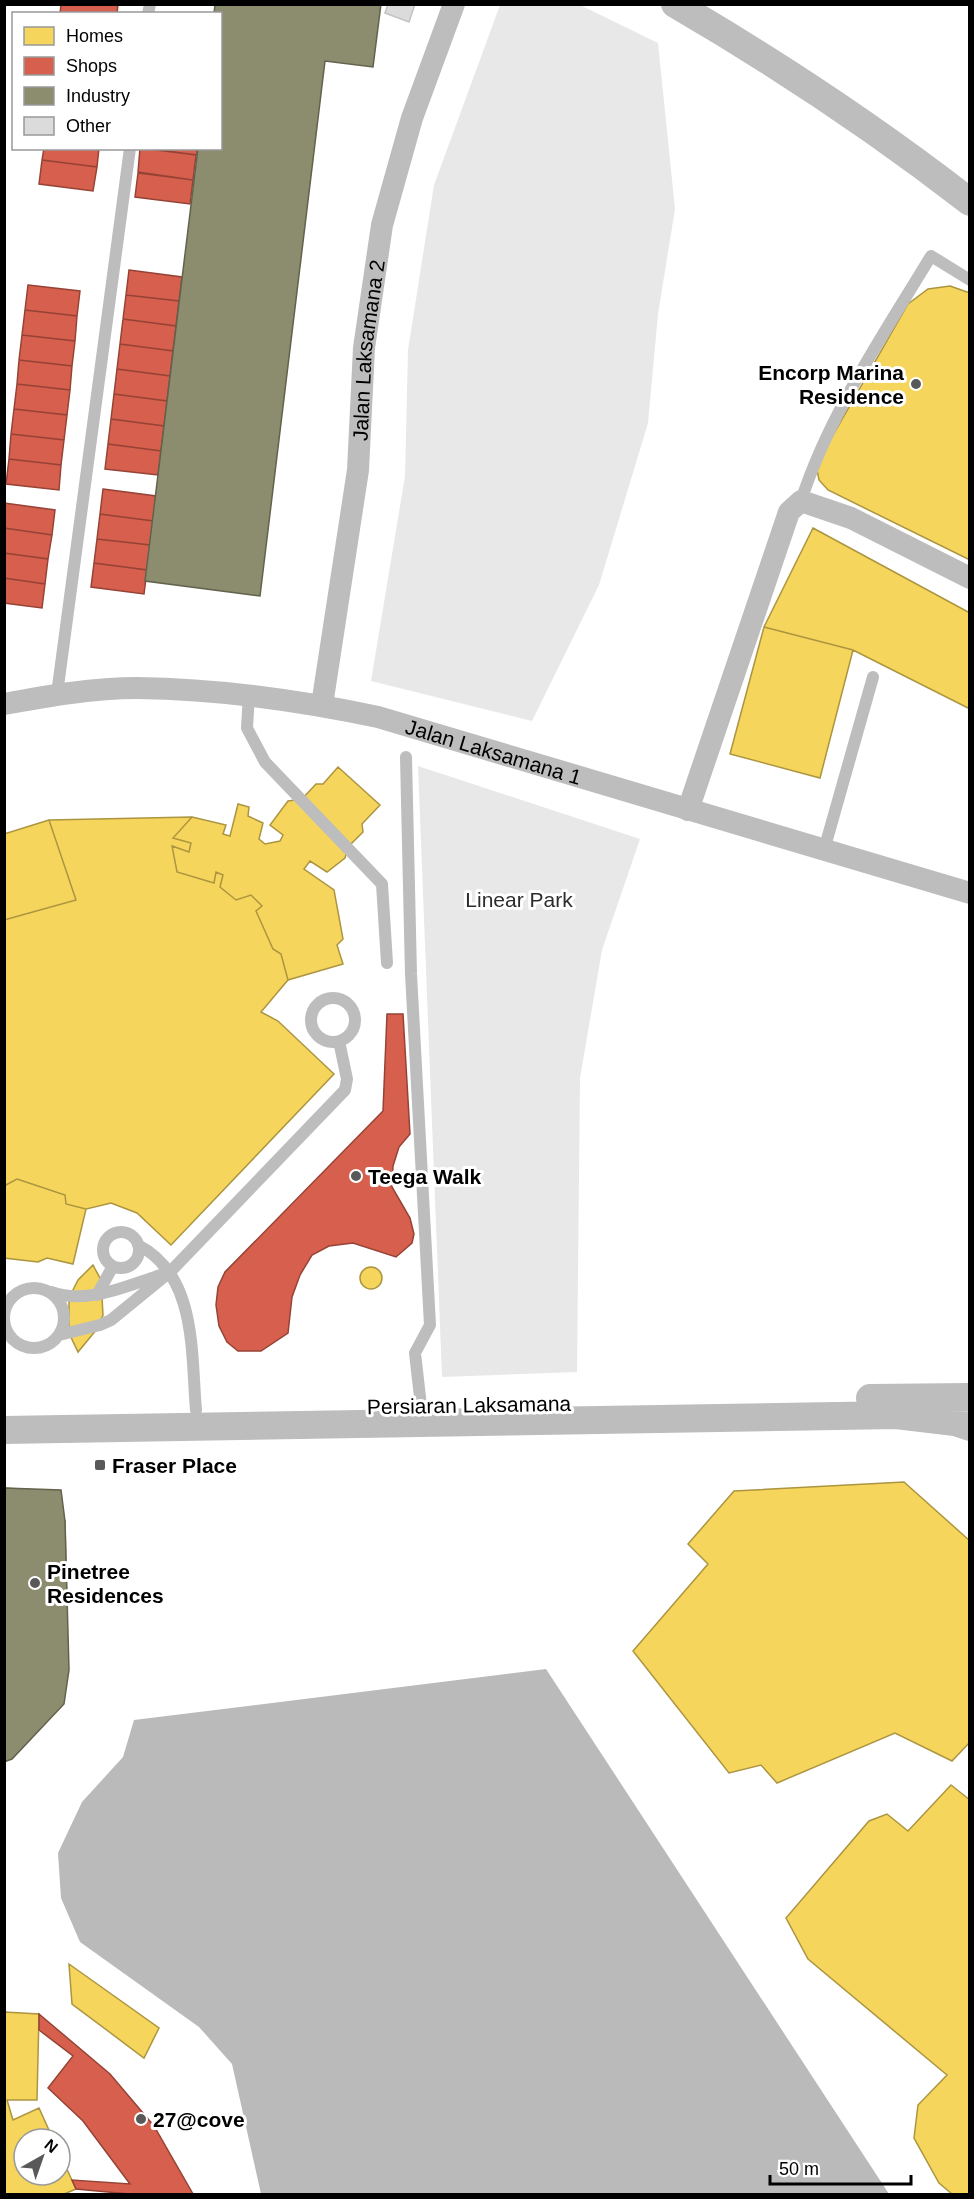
<svg xmlns="http://www.w3.org/2000/svg" width="974" height="2199" font-family="Helvetica,sans-serif">
	<style>
		.green { fill: #e8e8e8 }
		.water { fill: #bababa }
		.homes { fill: #f6d55c; stroke: #ac9540; stroke-width: 1.5 }
		.shops { fill: #d6604d; stroke: #964336; stroke-width: 1.5 }
		.industry { fill: #8c8c6e; stroke: #62624d; stroke-width: 1.5 }
		.building { fill: #dbdbdb; stroke: #c3c3c3; stroke-width: 1.5 }
		.lines { fill: none; stroke-linecap: round; stroke-linejoin: round }
		.service { stroke: #bdbdbd; stroke-width: 12 }
		.minor { stroke: #bdbdbd; stroke-width: 22 }
		.tertiary { stroke: #bdbdbd; stroke-width: 28 }
		.poi-dot { fill: #595959; stroke: #fff; stroke-width: 2 }
		.labels { text-anchor: middle; dominant-baseline: central; stroke-width: 6; stroke-linejoin: round; paint-order: stroke }
		.street-label { font-size: 21px; fill: #000; stroke: #fff }
		.poi-label { font-size: 21px; font-weight: bold; fill: #000; stroke: #fff; text-anchor: start }
		.park-label { font-size: 21px; fill: #2c2c2c; stroke: #fff }
	</style>
	<rect width="100%" height="100%" fill="#fff"/>
	<!-- green -->
	<path class="green" d="M500,5H580L658,43L675,209L658,314L648,423L599,585L532,721L371,681L405,476L408,350L434,185Z
		M418,766L640,839L602,950L580,1078L577,1372L442,1377Z"/>
	<!-- water -->
	<path class="water" d="M546,1669L889,2194H261L232,2064L199,2027L80,1942L61,1898L58,1853L82,1802L123,1757L134,1720Z"/>
	<!-- homes -->
	<path class="homes" d="M276,6L298,9L307,14L323,29L322,35L248,191L234,195L213,188L200,178L196,167L205,148H220V118Z
		M950,286L970,293V560L828,490L819,480L816,465L908,304L928,289Z
		M813,528L970,613V709L853,650L764,627Z
		M764,627L853,650L820,778L730,754Z
		M338,767L380,805L362,824L363,832L348,847L345,858L327,872L310,861L304,869L334,890L343,939L337,945L343,964L288,980L281,954L273,949L256,911L262,906L251,895L236,900L220,887L223,875L216,872L214,883L177,872L172,846L189,852L191,843L173,838L192,817L226,825L223,834L230,836L238,804L249,807L248,816L263,823L259,839L265,844L280,841L283,835L270,825L288,801L302,799L316,784H323Z
		M338,767L380,805L362,824L363,832L348,847L345,858L327,872L310,861L304,869L334,890L343,939L337,945L343,964L288,980L261,1012L278,1021L334,1074L171,1245L137,1213L111,1203L86,1209L73,1264L47,1258L38,1262L4,1258V834L49,820L192,817L226,825L223,834L230,836L238,804L249,807L248,816L263,823L259,839L265,844L280,841L283,835L270,825L288,801L302,799L316,784H323Z
		M49,820L76,900L4,920V834Z
		M17,1179L65,1195L66,1204L86,1209L73,1264L47,1258L38,1262L4,1258V1186Z
		M93,1265L101,1280L103,1315L97,1329L78,1352L69,1333V1298L78,1280Z
		M360 1278a11 11 0 1 1 22 0a11 11 0 1 1-22 0Z
		M904,1482L970,1541V1742L952,1761L895,1733L777,1783L761,1765L729,1773L633,1651L708,1564L688,1544L734,1491Z
		M4,1488L34,1490V1507L55,1509L54,1520L65,1521L67,1616L40,1621L27,1640L7,1617L8,1603H4V1562H13L15,1533L4,1532Z
		M951,1785L970,1800V2194H952L939,2183L914,2138L918,2105L947,2075L808,1959L786,1918L869,1821L887,1814L908,1831Z
		M69,1964L159,2028L144,2058L72,2004Z
		M4,2012L39,2014L37,2100H7L13,2120L39,2108L53,2139H24V2175H60V2154L76,2189L64,2194H4Z"/>
	<!-- shops -->
	<path class="shops" d="M61,4H118L117,14H60Z
		M44,148H99L97,167L42,160Z
		M140,148L196,155L193,180L138,172Z
		M144,148H197V155Z
		M42,160L97,167L93,191L39,184Z
		M138,173L193,180L190,204L135,197Z
		M129,270L182,277L179,301L126,295Z
		M28,285L80,291L77,316L25,310Z
		M126,295L179,301L176,326L123,319Z
		M25,310L77,316L75,341L22,335Z
		M123,319L176,326L173,351L120,344Z
		M22,335L75,341L72,366L19,360Z
		M120,344L173,351L170,376L117,369Z
		M19,360L72,366L70,390L17,384Z
		M117,369L170,376L167,401L114,394Z
		M17,384L70,390L67,415L14,409Z
		M114,394L167,401L164,426L111,419Z
		M14,409L67,415L64,440L11,434Z
		M111,419L164,426L161,451L108,444Z
		M11,434L64,440L61,465L9,459Z
		M108,444L161,451L158,475L105,469Z
		M9,459L61,465L59,490L6,484Z
		M103,489L156,496L153,521L100,514Z
		M4,503L55,510L52,535L4,528Z
		M100,514L153,521L150,545L97,539Z
		M4,528L52,535L48,559L4,553Z
		M97,539L150,545L147,570L94,563Z
		M4,553L48,559L45,584L4,578Z
		M94,563L147,570L144,594L91,587Z
		M4,578L45,584L42,608L4,603Z
		M387,1014H403L410,1134L399,1147L393,1166L392,1187L410,1218L414,1234L412,1243L396,1257L353,1243L329,1246L312,1255L300,1275L292,1297L288,1333L261,1351H238L227,1342L219,1326L216,1305L218,1287L225,1272L383,1111Z
		M39,2014L110,2074L154,2126L193,2194H129L76,2189L72,2180L130,2184L83,2121L48,2088L73,2056L39,2030Z"/>
	<!-- industry -->
	<path class="industry" d="M215,4H381L373,67L325,61L260,596L145,581L198,148H220V14H214Z
		M4,1488L61,1490L65,1521L69,1670L64,1704L12,1759L4,1762Z"/>
	<!-- building -->
	<path class="building" d="M388,4H415L409,22L385,13Z"/>
	<g class="lines">
		<!-- service -->
		<path class="service" d="M148,14L150,4
			M801,501C829,414 884,334 931,256L970,280
			M57,694L130,148
			M249,694L247,728L265,762L382,884L387,963
			M406,757L411,974L430,1325L415,1353L421,1406
			M824,850L873,677
			M311 1020a22 22 0 1 1 44 0a22 22 0 1 1-44 0Z
			M103 1250a18 18 0 1 1 36 0a18 18 0 1 1-36 0Z
			M138,1245C197,1275 191,1353 196,1410
			M4 1318a30 30 0 1 1 60 0a30 30 0 1 1-60 0Z
			M51,1292C89,1305 128,1285 164,1274
			M97,1295L113,1266
			M59,1335L100,1325L111,1320L171,1271L345,1090L347,1079L339,1041"/>
		<!-- minor -->
		<g class="minor">
			<path id="s1" d="M4,704C48,696 93,688 137,688C218,689 298,700 378,717L970,893"/>
			<path id="s2" d="M322,705L358,470L364,348L382,225L412,118L454,4"/>
			<path d="M688,810L789,512L801,501L851,518L970,578"/>
		</g>
		<!-- tertiary -->
		<path class="tertiary" d="M675,4C778,64 876,129 970,202
			M870,1398L970,1397
			M4,1430L896,1415L955,1422L970,1427"/>
	</g>
	<!-- markers -->
	<g class="poi-dot">
		<circle cx="916" cy="384" r="6"/>
		<circle cx="356" cy="1176" r="6"/>
		<rect x="94" y="1459" width="12" height="12" rx="3"/>
		<circle cx="35" cy="1583" r="6"/>
		<circle cx="141" cy="2119" r="6"/>
	</g>
	<g class="labels">
		<!-- street labels -->
		<g class="street-label">
			<text stroke="none"><textPath href="#s2" startOffset="358">Jalan Laksamana 2</textPath></text>
			<text stroke="none"><textPath href="#s1" startOffset="498">Jalan Laksamana 1</textPath></text>
			<text transform="translate(469 1405) rotate(-1)">Persiaran Laksamana</text>
		</g>
		<!-- poi labels -->
		<g class="poi-label">
			<text x="904" y="372" text-anchor="end">Encorp Marina<tspan x="904" dy="24">Residence</tspan></text>
			<text x="368" y="1176">Teega Walk</text>
			<text x="112" y="1465">Fraser Place</text>
			<text x="47" y="1571">Pinetree<tspan x="47" dy="24">Residences</tspan></text>
			<text x="153" y="2119">27@cove</text>
		</g>
		<!-- park labels -->
		<g class="park-label">
			<text x="519" y="899">Linear Park</text>
		</g>
	</g>
	<!-- border -->
	<rect width="974" height="2199" fill="none" stroke="#000000" stroke-width="12"/>
	<!-- legend -->
	<rect x="12" y="12" width="210" height="138" fill="#ffffff" stroke="#999999" stroke-width="1.5"/>
	<rect x="24" y="27" width="30" height="18" fill="#f6d55c" stroke="#999999" stroke-width="1.5"/>
	<text x="66" y="42" font-size="18" fill="#000000">Homes</text>
	<rect x="24" y="57" width="30" height="18" fill="#d6604d" stroke="#999999" stroke-width="1.5"/>
	<text x="66" y="72" font-size="18" fill="#000000">Shops</text>
	<rect x="24" y="87" width="30" height="18" fill="#8c8c6e" stroke="#999999" stroke-width="1.5"/>
	<text x="66" y="102" font-size="18" fill="#000000">Industry</text>
	<rect x="24" y="117" width="30" height="18" fill="#dbdbdb" stroke="#999999" stroke-width="1.5"/>
	<text x="66" y="132" font-size="18" fill="#000000">Other</text>
	<!-- north arrow -->
	<g transform="translate(42 2157) rotate(40)"><circle r="28" fill="#ffffff" stroke="#999999" stroke-width="1.5"/>
	<path d="M0-4.5L10 22L0 15L-10 22Z" fill="#595959"/>
	<text y="-9" font-size="16" font-weight="bold" text-anchor="middle" fill="#000000">N</text>
	</g>
	<!-- scale -->
	<path d="M770 2175v9h141v-9" fill="none" stroke="#000000" stroke-width="3"/>
	<text x="779" y="2175" font-size="18" fill="#000000" stroke="#ffffff" stroke-width="4.5" paint-order="stroke">50 m</text>
</svg>
